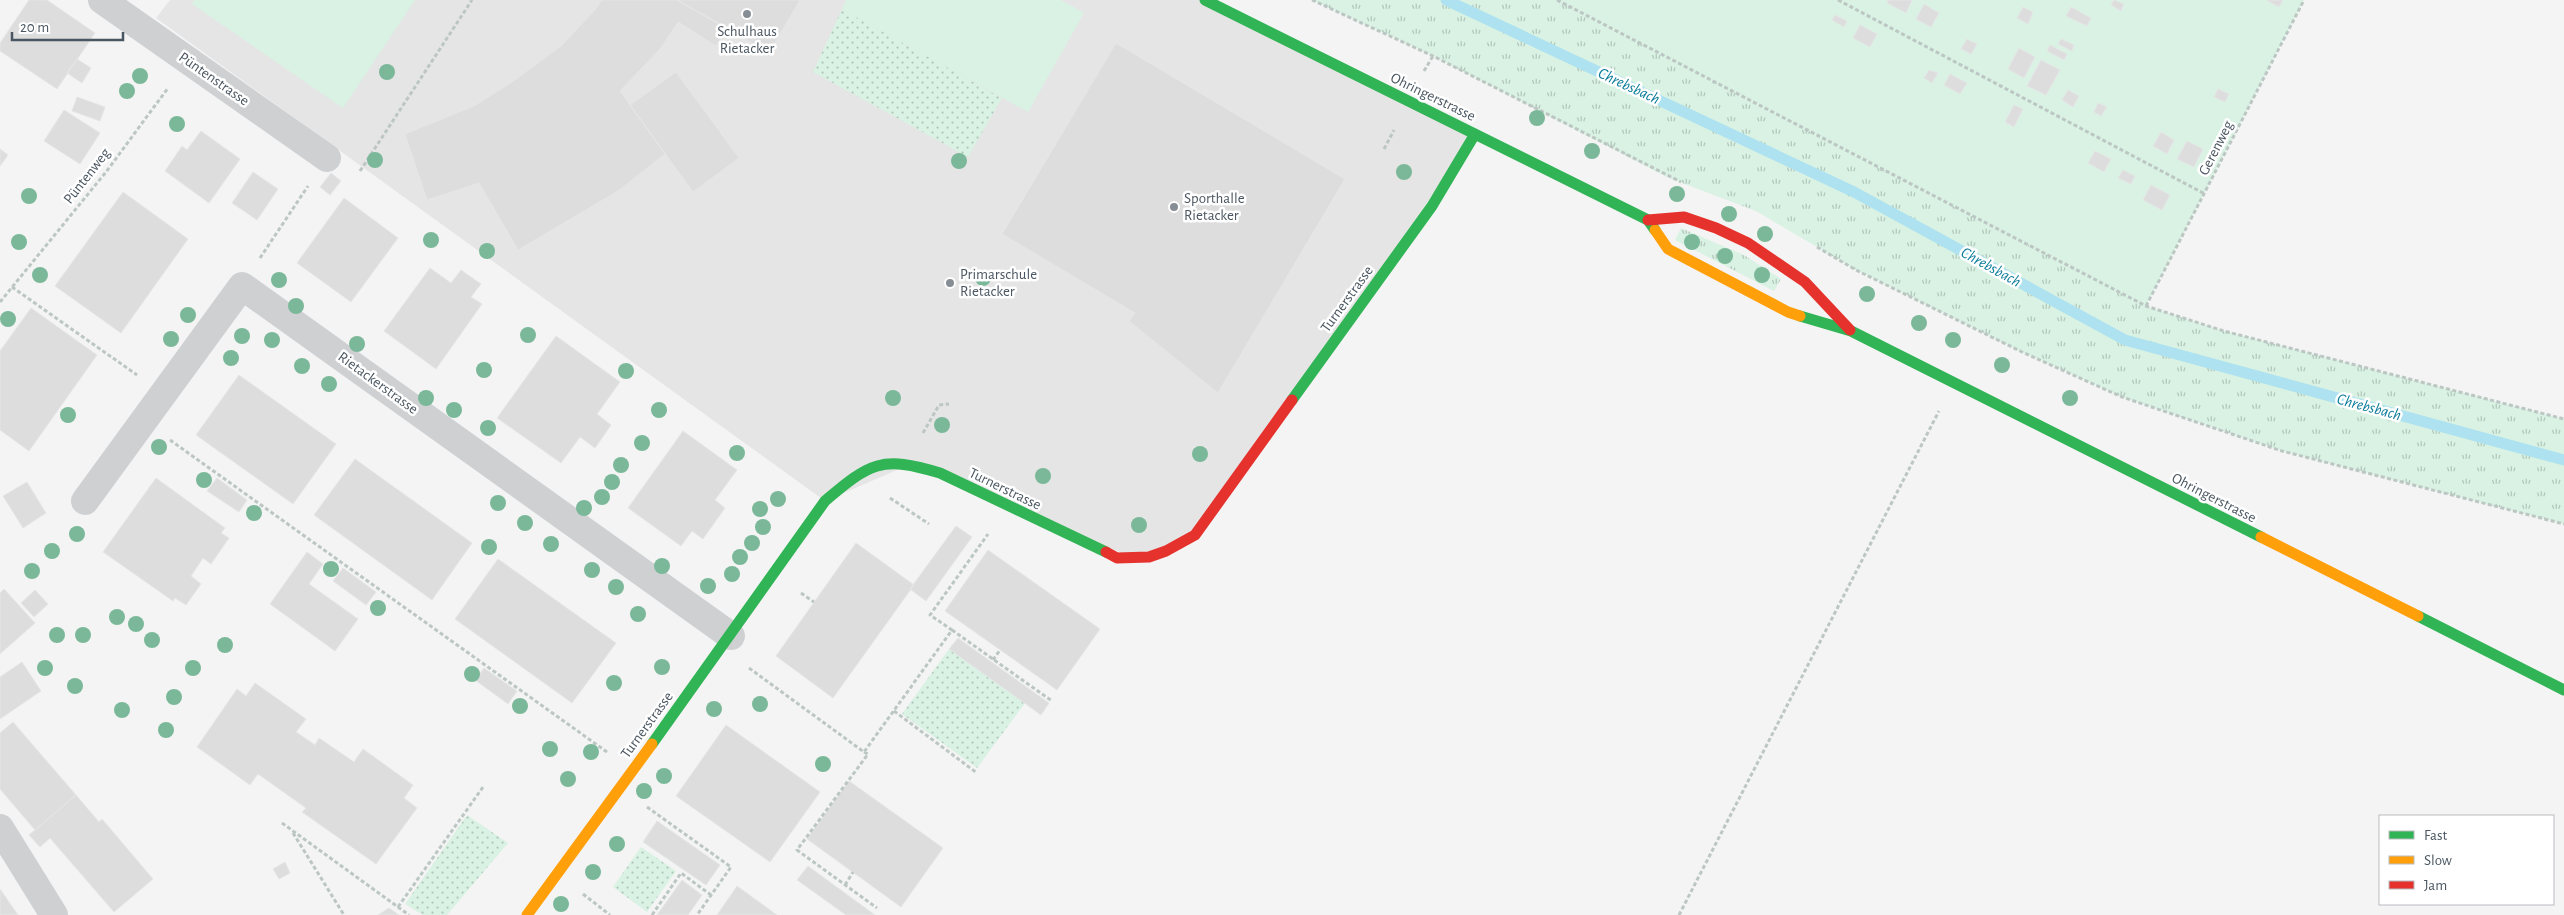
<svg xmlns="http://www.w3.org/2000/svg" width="2564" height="915" font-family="'Alegreya Sans',sans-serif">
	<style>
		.education { fill: #e6e5e6 }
		.grass { fill: url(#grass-tufts) }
		.park { fill: url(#park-dots) }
		.garden { fill: #d9f2e3 }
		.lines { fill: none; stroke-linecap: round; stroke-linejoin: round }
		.stream { stroke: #aee2f0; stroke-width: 11 }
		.building { fill: #ddddde; stroke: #e5e6e7 }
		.path { stroke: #bcc7c4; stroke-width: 3; stroke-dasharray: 4 2.5; stroke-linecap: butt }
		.street { stroke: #ced0d2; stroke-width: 28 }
		.fast { stroke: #30b455; stroke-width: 11 }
		.slow { stroke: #ff9f0a; stroke-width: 11 }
		.jam { stroke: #e5322d; stroke-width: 11 }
		.tree { fill: #7ab899 }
		.poi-dot { fill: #868d94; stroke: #fff; stroke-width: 2 }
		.labels { text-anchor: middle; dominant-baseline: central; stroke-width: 5; stroke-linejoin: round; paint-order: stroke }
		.poi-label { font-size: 15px; fill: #4a5661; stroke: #fff; text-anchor: start }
		.street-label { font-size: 15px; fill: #4a5661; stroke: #fff }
		.water-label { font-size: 16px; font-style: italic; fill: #0c7c9b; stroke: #fff }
	</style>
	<defs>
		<pattern id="grass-tufts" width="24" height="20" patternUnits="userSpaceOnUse" patternTransform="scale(1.25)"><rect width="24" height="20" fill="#d9f2e3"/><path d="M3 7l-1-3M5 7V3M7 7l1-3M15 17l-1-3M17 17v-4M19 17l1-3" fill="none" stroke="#b2c7bb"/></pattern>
		<pattern id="park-dots" width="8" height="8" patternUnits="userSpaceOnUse" patternTransform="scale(1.25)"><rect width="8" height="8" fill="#d9f2e3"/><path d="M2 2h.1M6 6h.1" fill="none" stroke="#b2c7bb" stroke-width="1.8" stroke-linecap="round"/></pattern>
	</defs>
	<rect width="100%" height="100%" fill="#f4f4f4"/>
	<!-- education -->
	<path class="education" d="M170,0H1205L1475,134L1195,535L1136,559L911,464L825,501L156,18Z"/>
	<!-- grass -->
	<path class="grass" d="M1312,0H1557L2146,306L2224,331L2564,419V524L2282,451L2122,397L2022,352L1856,270L1756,211L1669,178L1433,56Z
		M1681,228L1744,255L1781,279L1774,291L1675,240Z"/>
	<!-- park -->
	<path class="park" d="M842,9L1002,98L968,157L813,72Z
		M949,649L1025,703L977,768L902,714Z
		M467,815L508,843L447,915H423L405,904Z
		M641,847L676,871L647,912L613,887Z"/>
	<!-- garden -->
	<path class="garden" d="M194,0H415L343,108L192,4Z
		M846,0H1061L1084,13L1028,112L842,9Z
		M1557,0H2304L2146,306Z"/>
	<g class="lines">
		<!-- stream -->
		<path class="stream" d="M1446,0L1854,192L2125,340L2564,460"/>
	</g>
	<!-- building -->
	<path class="building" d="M29,0H47L95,33L57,89L0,51V43Z
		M602,0H677L727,28L716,46L678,22L661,48L620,91L665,154L618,191L518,250L479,183L427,200L405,134L474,106L512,82L561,46L595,10Z
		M677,0H800L769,53Z
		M1888,0H1912L1906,13L1887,3Z
		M2114,0L2124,4L2121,11L2111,5Z
		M2266,0H2283L2279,7Z
		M1924,4L1939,13L1931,27L1916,19Z
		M2023,7L2033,12L2028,24L2017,18Z
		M2071,7L2091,18L2087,26L2066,16Z
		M1835,15L1847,21L1844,27L1832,20Z
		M1860,25L1877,34L1870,47L1853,38Z
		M1967,39L1977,44L1971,54L1961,49Z
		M2061,39L2074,45L2072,51L2058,44Z
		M1116,43L1345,179L1218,393L1129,321L1135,313L1002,234Z
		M2050,45L2067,54L2064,60L2047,51Z
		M2019,48L2035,57L2024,78L2008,69Z
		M77,59L91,68L82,83L67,73Z
		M2041,60L2060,70L2046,95L2027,86Z
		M1929,70L1938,73L1932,83L1924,78Z
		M676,72L739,158L693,192L630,105Z
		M1950,74L1967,83L1960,94L1944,85Z
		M2218,89L2229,94L2225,102L2214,97Z
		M2068,90L2079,96L2073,107L2062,100Z
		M77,97L105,107L100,121L72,111Z
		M2098,103L2107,107L2101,116L2094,112Z
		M2014,105L2023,109L2014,127L2005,122Z
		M64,110L100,133L80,164L44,141Z
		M201,131L240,159L209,203L165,171L182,146L187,150Z
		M2161,132L2174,140L2167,154L2153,146Z
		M2187,141L2203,149L2194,167L2177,159Z
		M0,149L8,155L0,166Z
		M2095,151L2111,159L2104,172L2088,163Z
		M2123,170L2135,176L2131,184L2118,178Z
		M253,172L278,189L257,220L232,203Z
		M331,173L341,181L330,195L320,187Z
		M2151,185L2170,195L2162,210L2143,200Z
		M123,192L188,239L121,333L55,286Z
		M344,198L398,238L351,302L297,263Z
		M430,268L451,283L461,270L481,284L471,297L482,304L436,369L384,331Z
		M31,308L97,355L29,451L0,430V351Z
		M556,336L620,382L597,414L611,425L595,448L580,437L561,463L497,418Z
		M239,375L336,444L293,504L196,435Z
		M683,431L737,470L715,500L725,508L703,539L692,531L681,546L628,508Z
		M355,459L472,543L432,600L314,515Z
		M156,478L225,528L221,533L229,538L211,564L203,558L191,576L201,584L186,605L175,598L173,601L103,552Z
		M217,478L247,500L239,512L207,491Z
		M27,482L46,513L23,528L3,496Z
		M956,526L972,537L926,601L910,589Z
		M856,543L914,585L833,698L776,656Z
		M988,550L1100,629L1057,690L945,611Z
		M307,552L323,564L309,584L358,619L335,651L270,604Z
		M498,559L616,643L572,703L455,619Z
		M343,568L376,592L366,605L333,581Z
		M4,589L35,623L0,654V593Z
		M35,590L48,604L34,617L21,603Z
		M958,638L1049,703L1041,715L949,649Z
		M22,662L41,691L0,719V677Z
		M484,668L517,691L508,704L475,680Z
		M255,683L306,719L296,732L315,745L319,738L354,762L363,749L413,785L404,798L417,808L376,864L302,812L306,808L258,774L250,785L197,747L237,689L246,696Z
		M13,722L76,795L35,830L0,789V733Z
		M726,725L820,792L770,862L676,796Z
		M849,781L943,848L901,907L807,839Z
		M76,795L99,822L102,819L153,879L114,912L50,838L40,847L29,835Z
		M657,821L720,865L706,885L643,842Z
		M285,862L290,873L279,879L273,869Z
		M808,866L875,915H846L797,880Z
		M682,880L702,895L688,915H657Z
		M737,886L777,915H717Z
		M0,889L18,915H0Z
		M389,908L399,915H378Z"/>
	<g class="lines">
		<!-- path -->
		<path class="path" d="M1312,0L1433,56L1681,182
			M1557,0L2146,306L2224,331L2564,419
			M1838,0L2205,194
			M1424,71L1433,56
			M1384,149L1394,130
			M360,171L472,0
			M1817,247L1856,270L2022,352L2122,397L2282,451L2564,524
			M260,258L308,186
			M12,287L137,375
			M0,302L106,172L168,88
			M2146,306L2304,0
			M923,433L939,405L949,404
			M170,440L607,752
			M890,498L929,524
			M801,593L814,602
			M952,630L1052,701
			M993,660L1000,650
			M749,668L864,752L952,630L930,615L988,534
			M894,711L977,773
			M864,752L868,754L797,850L877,908
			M647,807L731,867L697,915
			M282,823L409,915
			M293,833L344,915
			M845,885L853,872
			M583,894L610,915
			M398,907L483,787
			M652,915L681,873L711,895
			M1679,915L1939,411"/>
		<!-- street -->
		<path class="street" d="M102,0L327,158
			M85,501L242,286L731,636
			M0,828L54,915"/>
		<!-- fast -->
		<path class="fast" d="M1205,0L1648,220L1655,230
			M1800,316L1851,331L2261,537
			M1292,400L1432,206L1475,134
			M2418,616L2564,690
			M652,744L825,501C870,463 881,455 940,473L1106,552"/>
		<!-- slow -->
		<path class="slow" d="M1655,230L1668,249L1788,312L1800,316
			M2261,537L2418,616
			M527,915L652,744"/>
		<!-- jam -->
		<path class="jam" d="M1648,220L1684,217L1716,228L1748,243L1805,282L1850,330
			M1106,552L1117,558L1149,557L1166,551L1195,535L1292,400"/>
	</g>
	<!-- trees -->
	<g class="tree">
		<circle cx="387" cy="72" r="8"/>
		<circle cx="140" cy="76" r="8"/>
		<circle cx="127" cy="91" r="8"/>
		<circle cx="1537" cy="118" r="8"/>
		<circle cx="177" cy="124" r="8"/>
		<circle cx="1592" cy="151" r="8"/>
		<circle cx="375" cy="160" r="8"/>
		<circle cx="959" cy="161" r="8"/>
		<circle cx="1404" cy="172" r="8"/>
		<circle cx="1677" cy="194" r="8"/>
		<circle cx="29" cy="196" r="8"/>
		<circle cx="1729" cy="214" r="8"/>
		<circle cx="1765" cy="234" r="8"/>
		<circle cx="431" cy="240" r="8"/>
		<circle cx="19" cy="242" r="8"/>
		<circle cx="1692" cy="242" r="8"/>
		<circle cx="487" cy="251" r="8"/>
		<circle cx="1725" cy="256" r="8"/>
		<circle cx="40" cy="275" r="8"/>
		<circle cx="1762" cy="275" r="8"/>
		<circle cx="983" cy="278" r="8"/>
		<circle cx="279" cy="280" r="8"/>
		<circle cx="1867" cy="294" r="8"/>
		<circle cx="296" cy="306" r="8"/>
		<circle cx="188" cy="315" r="8"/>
		<circle cx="8" cy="319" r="8"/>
		<circle cx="1919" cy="323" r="8"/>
		<circle cx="528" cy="335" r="8"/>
		<circle cx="242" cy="336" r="8"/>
		<circle cx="171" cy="339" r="8"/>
		<circle cx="272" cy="340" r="8"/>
		<circle cx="1953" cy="340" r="8"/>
		<circle cx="357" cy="344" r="8"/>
		<circle cx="231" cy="358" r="8"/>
		<circle cx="2002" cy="365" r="8"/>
		<circle cx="302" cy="366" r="8"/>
		<circle cx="484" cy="370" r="8"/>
		<circle cx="626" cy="371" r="8"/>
		<circle cx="329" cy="384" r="8"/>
		<circle cx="426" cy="398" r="8"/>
		<circle cx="893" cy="398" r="8"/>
		<circle cx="2070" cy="398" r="8"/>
		<circle cx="454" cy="410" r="8"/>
		<circle cx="659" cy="410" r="8"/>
		<circle cx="68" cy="415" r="8"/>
		<circle cx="942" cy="425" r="8"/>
		<circle cx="488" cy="428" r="8"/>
		<circle cx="642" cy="443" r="8"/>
		<circle cx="159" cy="447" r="8"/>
		<circle cx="737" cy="453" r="8"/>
		<circle cx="1200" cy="454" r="8"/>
		<circle cx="621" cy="465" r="8"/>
		<circle cx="1043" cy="476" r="8"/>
		<circle cx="204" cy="480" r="8"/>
		<circle cx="612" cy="482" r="8"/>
		<circle cx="602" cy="497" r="8"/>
		<circle cx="778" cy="499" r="8"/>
		<circle cx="498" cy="503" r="8"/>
		<circle cx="584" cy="508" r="8"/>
		<circle cx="760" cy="509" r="8"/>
		<circle cx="254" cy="513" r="8"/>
		<circle cx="525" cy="523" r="8"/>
		<circle cx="1139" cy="525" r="8"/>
		<circle cx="763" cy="527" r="8"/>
		<circle cx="77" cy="534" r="8"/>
		<circle cx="752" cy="543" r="8"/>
		<circle cx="551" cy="544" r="8"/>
		<circle cx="489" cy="547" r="8"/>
		<circle cx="52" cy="551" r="8"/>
		<circle cx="740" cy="557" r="8"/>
		<circle cx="662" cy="566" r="8"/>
		<circle cx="331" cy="569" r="8"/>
		<circle cx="592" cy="570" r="8"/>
		<circle cx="32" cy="571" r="8"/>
		<circle cx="732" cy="574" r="8"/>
		<circle cx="708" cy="586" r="8"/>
		<circle cx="616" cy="587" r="8"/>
		<circle cx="378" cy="608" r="8"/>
		<circle cx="638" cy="614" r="8"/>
		<circle cx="117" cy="617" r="8"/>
		<circle cx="136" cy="624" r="8"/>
		<circle cx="57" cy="635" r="8"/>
		<circle cx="83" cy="635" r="8"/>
		<circle cx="152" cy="640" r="8"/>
		<circle cx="225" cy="645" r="8"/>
		<circle cx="662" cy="667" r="8"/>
		<circle cx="45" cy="668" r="8"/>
		<circle cx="193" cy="668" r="8"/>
		<circle cx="472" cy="674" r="8"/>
		<circle cx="614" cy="683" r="8"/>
		<circle cx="75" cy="686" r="8"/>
		<circle cx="174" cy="697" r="8"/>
		<circle cx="760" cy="704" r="8"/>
		<circle cx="520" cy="706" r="8"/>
		<circle cx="714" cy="709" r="8"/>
		<circle cx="122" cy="710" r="8"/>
		<circle cx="166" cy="730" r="8"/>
		<circle cx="550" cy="749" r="8"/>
		<circle cx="591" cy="752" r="8"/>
		<circle cx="823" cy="764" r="8"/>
		<circle cx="664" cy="776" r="8"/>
		<circle cx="568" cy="779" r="8"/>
		<circle cx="644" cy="791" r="8"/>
		<circle cx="617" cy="844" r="8"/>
		<circle cx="593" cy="872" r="8"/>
		<circle cx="561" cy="904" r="8"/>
	</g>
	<!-- markers -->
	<g class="poi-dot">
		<circle cx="747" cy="14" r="5"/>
		<circle cx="1174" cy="207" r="5"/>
		<circle cx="950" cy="283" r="5"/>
	</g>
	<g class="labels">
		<!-- poi labels -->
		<g class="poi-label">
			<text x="747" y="31" text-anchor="middle">Schulhaus<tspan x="747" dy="17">Rietacker</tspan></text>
			<text x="1184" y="198">Sporthalle<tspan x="1184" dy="17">Rietacker</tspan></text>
			<text x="960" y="274">Primarschule<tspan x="960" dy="17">Rietacker</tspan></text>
		</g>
		<!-- street labels -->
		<g class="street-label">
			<text transform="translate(214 79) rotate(35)">Püntenstrasse</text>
			<text transform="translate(1433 97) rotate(26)">Ohringerstrasse</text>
			<text transform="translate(2216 148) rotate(-63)">Gerenweg</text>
			<text transform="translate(87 176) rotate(-52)">Püntenweg</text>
			<text transform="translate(1347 299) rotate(-54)">Turnerstrasse</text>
			<text transform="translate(378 383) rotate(36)">Rietackerstrasse</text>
			<text transform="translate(1005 489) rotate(26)">Turnerstrasse</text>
			<text transform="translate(2214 498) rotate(27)">Ohringerstrasse</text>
			<text transform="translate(647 725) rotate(-54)">Turnerstrasse</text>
		</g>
		<!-- water labels -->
		<g class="water-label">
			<text transform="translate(1629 86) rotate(25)">Chrebsbach</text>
			<text transform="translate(1991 267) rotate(29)">Chrebsbach</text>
			<text transform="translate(2369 407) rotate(15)">Chrebsbach</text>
		</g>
	</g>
	<!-- legend -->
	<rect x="2379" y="815" width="175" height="90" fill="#ffffff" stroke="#b7bbc0"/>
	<rect x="2389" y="831" width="25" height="8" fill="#30b455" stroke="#b7bbc0"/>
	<text x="2424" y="840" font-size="15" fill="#4a5661">Fast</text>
	<rect x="2389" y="856" width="25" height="8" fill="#ff9f0a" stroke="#b7bbc0"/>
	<text x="2424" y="865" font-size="15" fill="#4a5661">Slow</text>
	<rect x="2389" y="881" width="25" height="8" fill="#e5322d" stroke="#b7bbc0"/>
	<text x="2424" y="890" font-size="15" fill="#4a5661">Jam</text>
	<!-- scale -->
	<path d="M12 32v8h111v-8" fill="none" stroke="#4a5661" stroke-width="2.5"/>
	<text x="20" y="32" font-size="15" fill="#4a5661" stroke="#ffffff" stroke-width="4" paint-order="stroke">20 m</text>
</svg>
